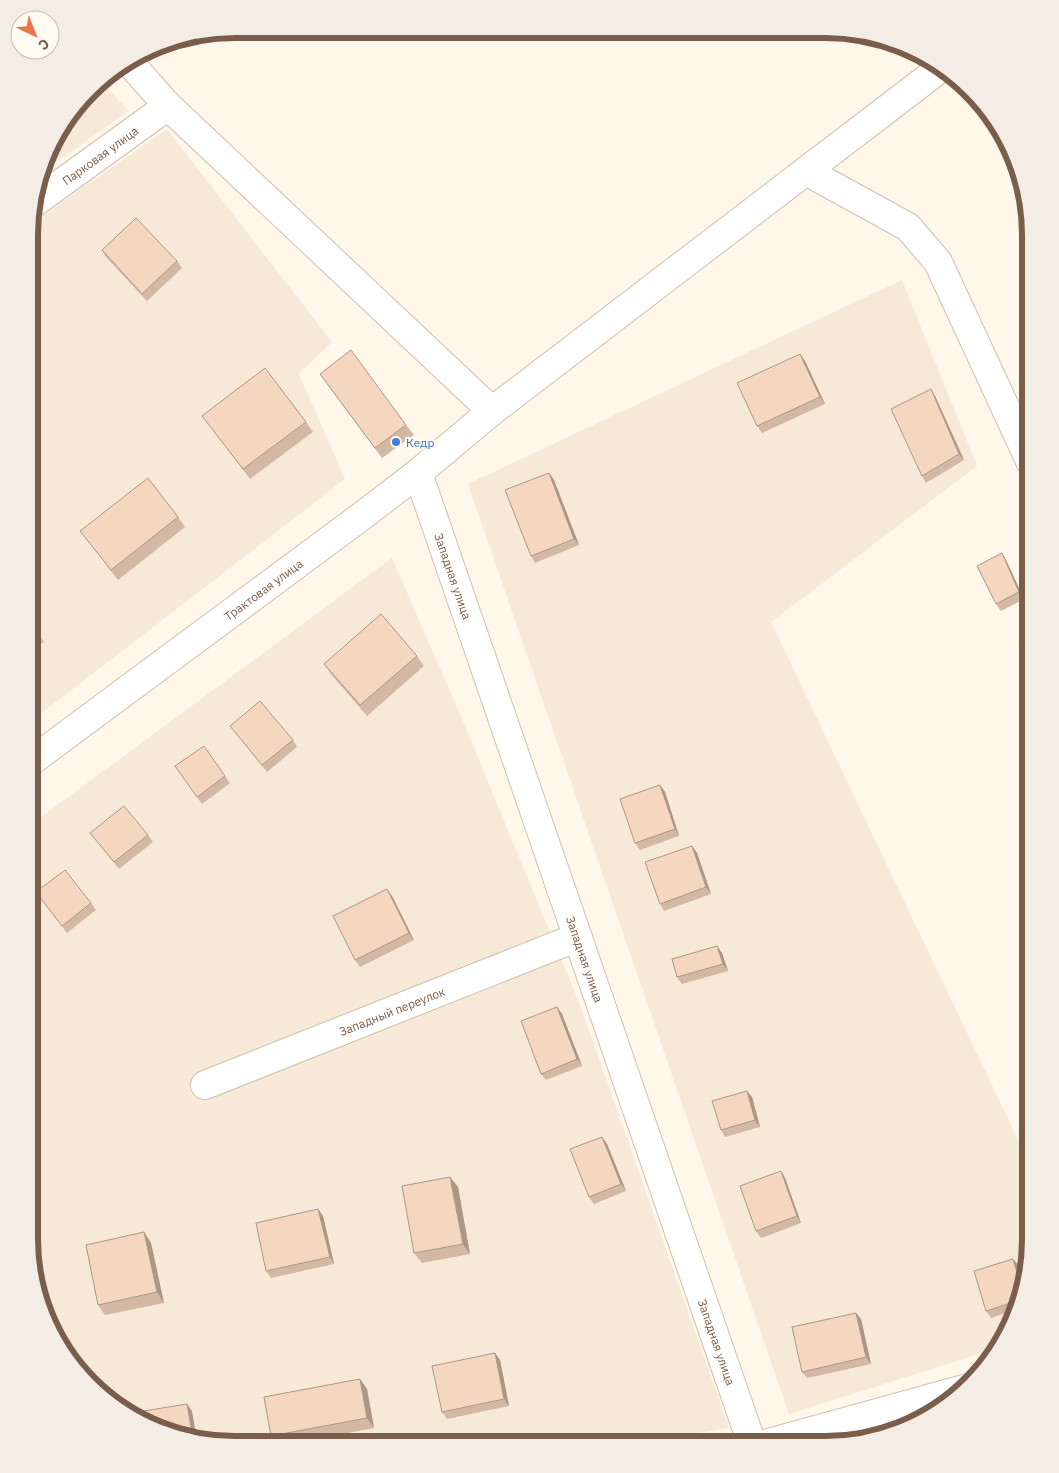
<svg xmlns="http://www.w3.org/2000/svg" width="1059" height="1473" font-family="'IBM Plex Sans',sans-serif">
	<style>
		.residential { fill: #f6e9d8 }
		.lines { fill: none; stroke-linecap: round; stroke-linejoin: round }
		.minor-casing { stroke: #d2bfae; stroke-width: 30 }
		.tertiary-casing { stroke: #d2bfae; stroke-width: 30 }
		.minor { stroke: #fff; stroke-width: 28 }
		.tertiary { stroke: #fff; stroke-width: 28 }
		.wall { fill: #d3b9a5 }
		.shaded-wall { fill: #ac9686 }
		.building { fill: #f5d7c0; stroke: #ac9686 }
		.shop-dot { fill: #3f7fe0; stroke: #fffaf2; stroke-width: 2 }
		.labels { text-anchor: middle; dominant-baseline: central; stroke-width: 4.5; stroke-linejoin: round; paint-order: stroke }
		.street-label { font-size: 12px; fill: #7b5d4b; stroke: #fffaf2 }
		.shop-label { font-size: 12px; fill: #366cbe; stroke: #fffaf2; text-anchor: start }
		.rim { fill: none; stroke: #7b5d4b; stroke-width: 6 }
	</style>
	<rect width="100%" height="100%" fill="#fef7ea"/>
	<!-- residential -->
	<path class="residential" d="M99,80L129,111L42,172L56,132Z
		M167,129L332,342L299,374L345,479L30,722L31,224Z
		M902,280L977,466L771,622L1030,1165V1252L1019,1305L998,1348L789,1414L468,484Z
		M392,558L460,714L580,1005L729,1428L632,1444L208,1443L156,1429L109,1402L50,1329L29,1239V826Z"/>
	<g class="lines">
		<defs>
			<g id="minor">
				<path d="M806,171L908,227L938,262L1030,461"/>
				<path id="s1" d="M31,205L168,106"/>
				<path id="s2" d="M418,473L752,1444"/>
				<path id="s3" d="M205,1085L578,937"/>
				<path d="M765,1444L964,1389"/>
			</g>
			<g id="tertiary">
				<path d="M129,62L168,106L492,411"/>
				<path id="s4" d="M30,762L366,513L418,473L492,411L942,67"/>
			</g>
		</defs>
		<!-- minor casing -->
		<use href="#minor" class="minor-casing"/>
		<!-- tertiary casing -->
		<use href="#tertiary" class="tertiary-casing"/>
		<!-- minor -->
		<use href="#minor" class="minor"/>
		<!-- tertiary -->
		<use href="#tertiary" class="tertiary"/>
	</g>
	<!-- wall -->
	<path class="wall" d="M102,250L177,261L182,268L147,301L106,257Z
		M805,361L825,404L762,433L757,426Z
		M327,384L406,425L414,435L382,458Z
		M935,396L964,460L926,483L922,476Z
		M202,416L306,422L313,432L250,479Z
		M549,473L554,480L579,545L535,563L531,556Z
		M178,517L185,527L118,580L80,531Z
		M1006,560L1024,599L1001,611L996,604Z
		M30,621L44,642L30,651Z
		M417,656L424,666L367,716L331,674L324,664Z
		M230,726L293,740L297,747L267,772Z
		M204,746L230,783L202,804L175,766Z
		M660,785L665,792L679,836L640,850L635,843Z
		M90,833L148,835L153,842L119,869Z
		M692,846L697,853L711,894L664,911L660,904Z
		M36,892L91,903L96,910L67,933Z
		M392,896L414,940L360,967L355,960Z
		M717,946L722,953L728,971L682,984L677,977Z
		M557,1007L562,1014L582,1066L546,1080L541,1074Z
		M752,1097L760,1127L725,1137L721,1130Z
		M602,1137L607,1144L626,1191L594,1204L589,1197Z
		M781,1171L785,1178L801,1223L761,1238L756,1231Z
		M450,1177L458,1187L470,1254L422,1263L414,1253Z
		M318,1209L323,1216L334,1264L271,1278L266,1271Z
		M144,1232L151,1243L164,1303L105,1315L98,1305Z
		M1013,1259L1018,1265L1023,1284L1019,1305L1017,1309L991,1318L986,1311Z
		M856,1313L861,1319L871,1364L807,1378L802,1372Z
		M495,1353L500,1360L509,1406L447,1419L442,1412Z
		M360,1379L367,1389L374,1428L295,1443H276L271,1436Z"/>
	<!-- shaded-wall -->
	<path class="shaded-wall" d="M800,354L805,361L825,404L820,397Z
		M931,389L935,396L964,460L959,454Z
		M549,473L554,480L579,545L574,539Z
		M1002,553L1006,560L1024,599L1019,592Z
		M660,785L665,792L679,836L675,829Z
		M692,846L697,853L711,894L706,887Z
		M387,889L392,896L414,940L409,933Z
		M717,946L722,953L728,971L723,964Z
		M557,1007L562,1014L582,1066L577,1059Z
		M747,1091L752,1097L760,1127L755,1120Z
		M602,1137L607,1144L626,1191L621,1184Z
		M781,1171L785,1178L801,1223L797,1216Z
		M450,1177L458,1187L470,1254L463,1244Z
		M318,1209L323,1216L334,1264L330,1257Z
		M144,1232L151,1243L164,1303L157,1292Z
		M1013,1259L1018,1265L1023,1284L1022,1289Z
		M856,1313L861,1319L871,1364L866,1357Z
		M495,1353L500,1360L509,1406L504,1399Z
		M360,1379L367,1389L374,1428L367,1418Z
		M187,1404L192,1411L197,1440L193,1439Z"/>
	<!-- building -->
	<path class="building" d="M136,218L177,261L142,294L102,250Z
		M351,350L406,425L375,448L320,374Z
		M800,354L820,397L757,426L737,383Z
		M265,368L306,422L243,469L202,416Z
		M931,389L959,454L922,476L891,409Z
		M549,473L574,539L531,556L505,490Z
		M148,478L178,517L111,570L80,531Z
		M1002,553L1019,592L996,604L977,566Z
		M381,614L417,656L360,705L324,664Z
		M30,621L39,635L30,641Z
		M1030,642V670L1019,647Z
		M260,701L293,740L262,765L230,726Z
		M204,746L225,776L197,797L175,766Z
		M660,785L675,829L635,843L620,799Z
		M124,806L148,835L114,862L90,833Z
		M692,846L706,887L660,904L645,862Z
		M65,870L91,903L62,926L36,892Z
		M387,889L409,933L355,960L333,916Z
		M717,946L723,964L677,977L672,959Z
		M557,1007L577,1059L541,1074L521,1021Z
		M747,1091L755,1120L721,1130L712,1101Z
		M602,1137L621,1184L589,1197L570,1149Z
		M781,1171L797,1216L756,1231L740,1186Z
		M450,1177L463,1244L414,1253L402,1186Z
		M318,1209L330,1257L266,1271L256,1223Z
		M144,1232L157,1292L98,1305L86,1245Z
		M1013,1259L1022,1289L1020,1300L986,1311L974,1271Z
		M856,1313L866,1357L802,1372L792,1327Z
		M495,1353L504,1399L442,1412L432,1366Z
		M360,1379L367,1418L271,1436L264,1397Z
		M187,1404L193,1439L156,1429L139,1419L138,1412Z"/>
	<!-- markers -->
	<circle class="shop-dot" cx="396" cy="442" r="5"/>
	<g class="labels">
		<!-- street labels -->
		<g class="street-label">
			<text stroke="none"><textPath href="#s1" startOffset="85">Парковая улица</textPath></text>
			<text stroke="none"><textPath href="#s2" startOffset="109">Западная улица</textPath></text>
			<text stroke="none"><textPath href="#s4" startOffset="290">Трактовая улица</textPath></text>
			<text stroke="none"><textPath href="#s2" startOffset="514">Западная улица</textPath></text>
			<text stroke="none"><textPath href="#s3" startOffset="201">Западный переулок</textPath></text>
			<text stroke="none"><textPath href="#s2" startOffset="919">Западная улица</textPath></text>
		</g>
		<!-- shop labels -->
		<g class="shop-label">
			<text x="406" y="442">Кедр</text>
		</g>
	</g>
	<!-- crop -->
	<path d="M0 0H1059V1473H0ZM235 38H825A197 197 0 0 1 1022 235V1239A197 197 0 0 1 825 1436H235A197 197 0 0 1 38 1239V235A197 197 0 0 1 235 38Z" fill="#f4ede5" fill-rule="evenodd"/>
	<path class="rim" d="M235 38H825A197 197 0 0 1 1022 235V1239A197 197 0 0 1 825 1436H235A197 197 0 0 1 38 1239V235A197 197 0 0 1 235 38Z"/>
	<!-- north arrow -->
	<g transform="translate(35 35) rotate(137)"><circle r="24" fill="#fffaf2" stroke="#cabbaf"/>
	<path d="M0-4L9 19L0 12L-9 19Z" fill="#ed734a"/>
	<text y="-8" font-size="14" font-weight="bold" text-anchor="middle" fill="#7b5d4b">С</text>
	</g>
</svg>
